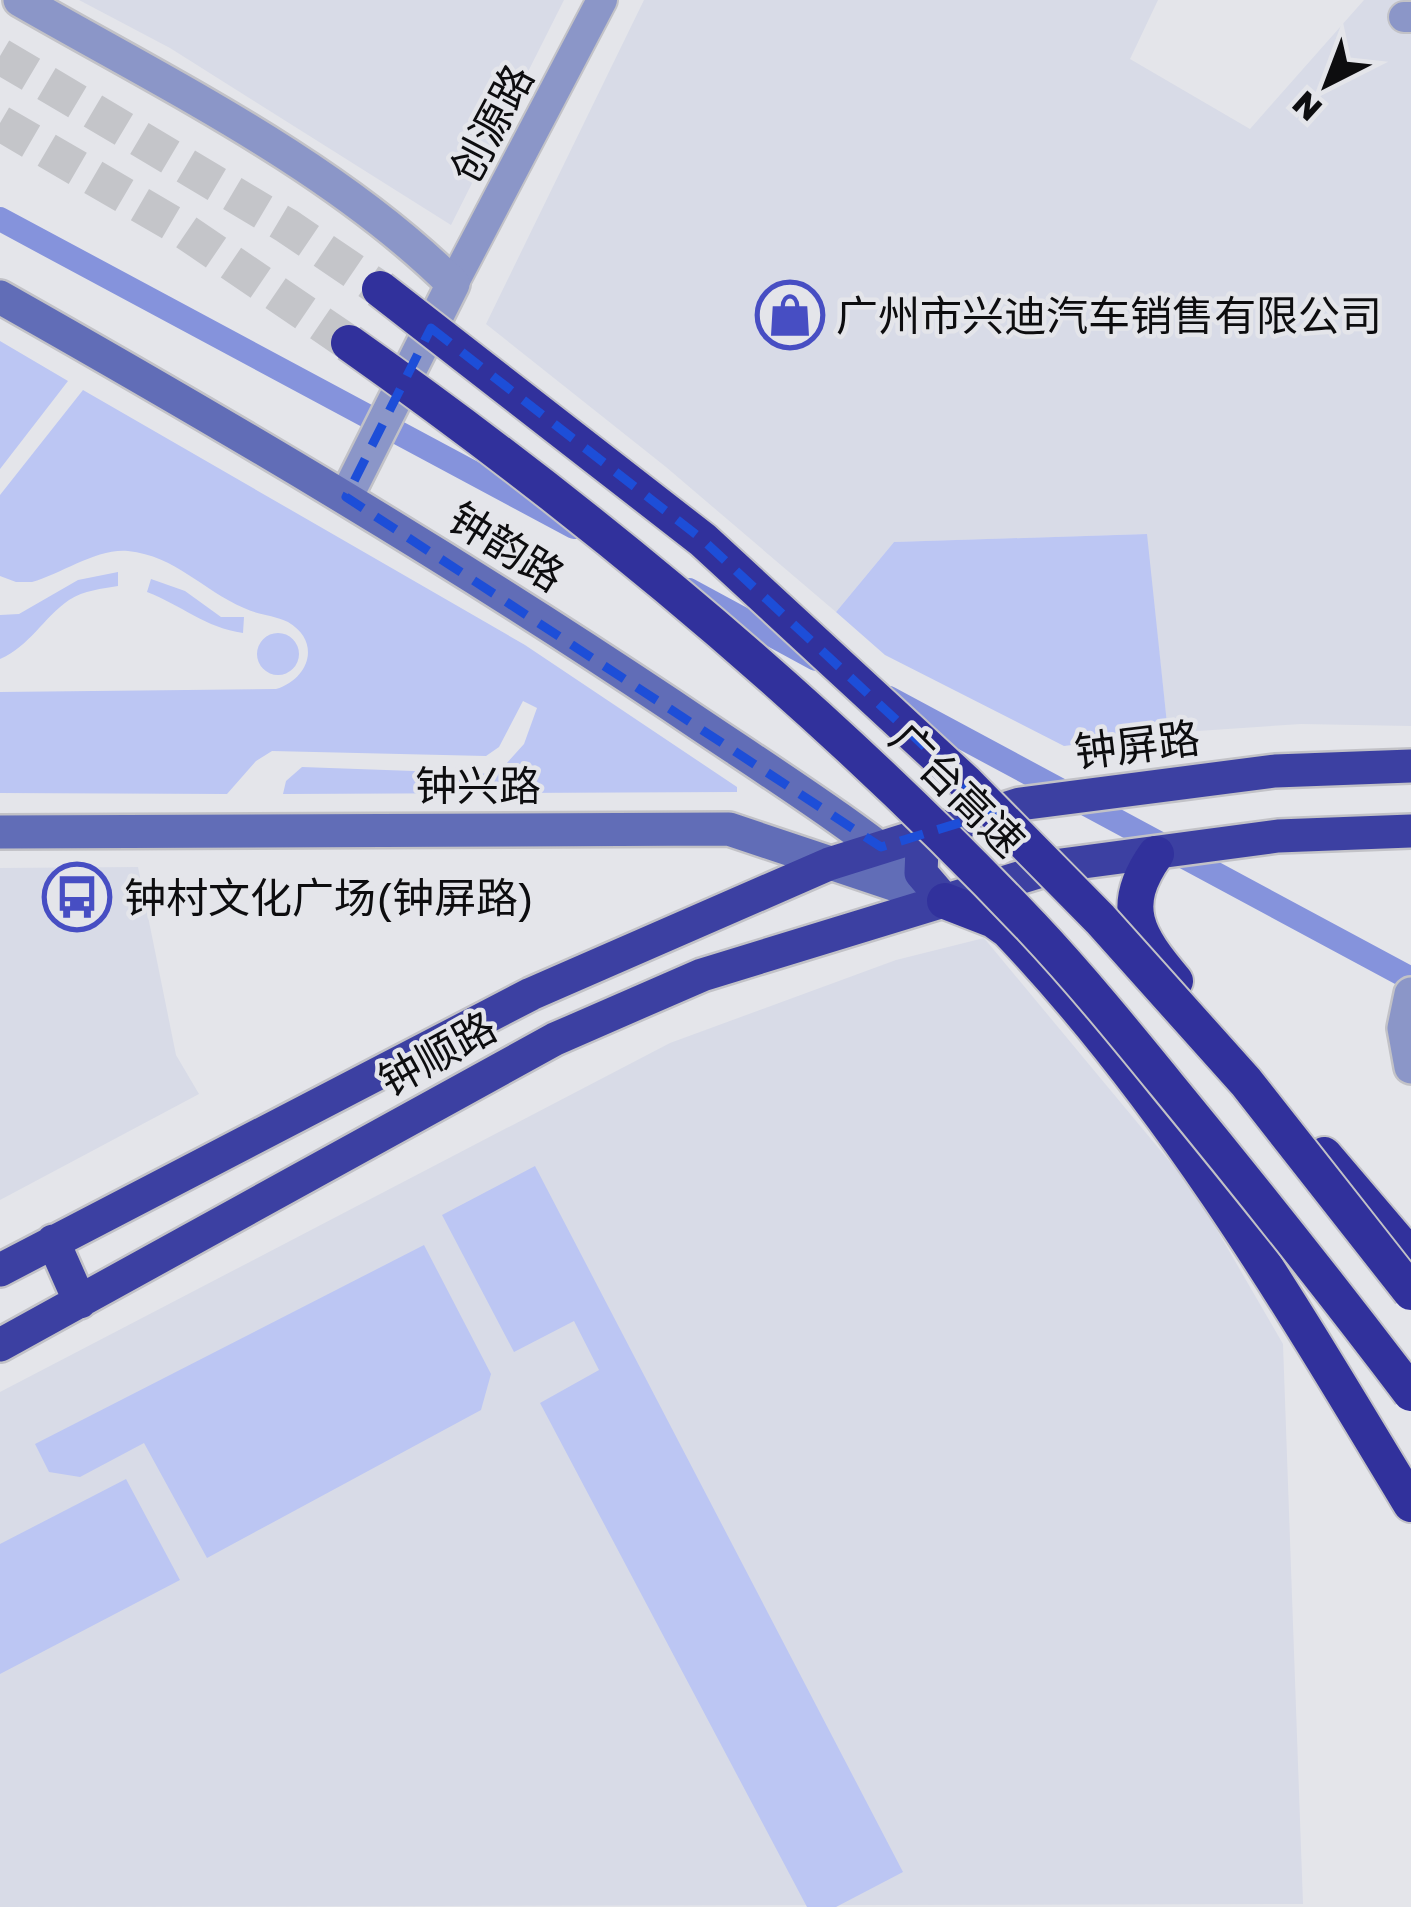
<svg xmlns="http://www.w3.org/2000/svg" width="1411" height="1907" font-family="'Golos Text','Noto Sans SC',sans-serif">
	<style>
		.built { fill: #d8dbe7 }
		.green { fill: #bcc6f3 }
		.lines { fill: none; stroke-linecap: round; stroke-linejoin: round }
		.canal { stroke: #8593dc; stroke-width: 24 }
		.motorway-tunnel { stroke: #c4c5c9; stroke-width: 36; stroke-dasharray: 36 18; stroke-linecap: butt }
		.minor-casing { stroke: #c2c2c7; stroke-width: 34 }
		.tertiary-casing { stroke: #c2c2c7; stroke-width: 38 }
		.secondary-casing { stroke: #c2c2c7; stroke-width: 38 }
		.trunk-casing { stroke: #c2c2c7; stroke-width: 38 }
		.motorway-casing { stroke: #c2c2c7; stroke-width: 40 }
		.minor { stroke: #8b96c8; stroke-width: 30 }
		.tertiary { stroke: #8b96c8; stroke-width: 33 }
		.secondary { stroke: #616db7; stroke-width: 33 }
		.trunk { stroke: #3c40a2; stroke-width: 33 }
		.motorway { stroke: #31319c; stroke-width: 36 }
		.motorway-bridge-casing { stroke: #c2c2c7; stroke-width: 40; stroke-linecap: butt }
		.motorway-bridge { stroke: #31319c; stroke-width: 36 }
		.marked { fill: none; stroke: #1d4ed8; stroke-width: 9; stroke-dasharray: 24 15; stroke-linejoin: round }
		.labels { text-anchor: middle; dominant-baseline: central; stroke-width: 9; stroke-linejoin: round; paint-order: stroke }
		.street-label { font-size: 42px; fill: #0d0d0f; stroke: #e4e5ea }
		.poi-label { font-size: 42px; fill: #0d0d0f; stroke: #e4e5ea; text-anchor: start }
	</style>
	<rect width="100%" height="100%" fill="#e4e5ea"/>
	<!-- built -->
	<path class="built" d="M79,0H564L451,225L170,48Z
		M644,0H1158L1130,59L1250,129L1364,0H1411V726L1301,724L1168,733L1146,534L894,542L836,612L666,467L486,324Z
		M138,867L176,1055L199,1094L0,1200V868Z
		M984,938L1195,1192L1283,1344L1303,1904L0,1907V1392L670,1043L896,960Z"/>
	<!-- green -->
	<path class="green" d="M0,341L68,381L0,469Z
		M83,390L525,645L737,787V792L283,794L286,781L302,767L497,774L524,744L537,708L523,701L499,747L486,756L272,751L256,761L227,794L0,793V692L276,689C309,679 322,642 288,622C274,615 258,615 244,608C202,590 176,556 128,551C97,548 61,574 32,582H16L0,576V495Z
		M1147,534L1168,733L1064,746L885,655L836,612L894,542Z
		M118,572V586C102,589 84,590 69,600C43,618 30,646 0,659V615L19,614L78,580Z
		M151,579L185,591L221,617H244L243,633C206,628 181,605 147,592Z
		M257 654a21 21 0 1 1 42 0a21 21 0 1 1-42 0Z
		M535,1166L903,1872L836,1907H807L540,1403L599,1370L574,1321L514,1352L442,1215Z
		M424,1245L491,1374L481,1410L207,1558L144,1443L80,1477L49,1472L35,1444Z
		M126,1479L180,1580L0,1674V1544Z"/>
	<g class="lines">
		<!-- canal -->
		<path class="canal" d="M0,219L574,527
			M689,590L816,659
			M889,698L1411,979"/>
		<!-- motorway-tunnel -->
		<path class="motorway-tunnel" d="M0,56L287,226L380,289
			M0,123L180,228L349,343"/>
		<defs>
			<path id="minor" d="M1404,17H1411
				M453,284L602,0"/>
			<path id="tertiary" d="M20,0C166,84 333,165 453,284L346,497
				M1411,994L1404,1028L1411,1067"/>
			<path id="secondary" d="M0,297C228,426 453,559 671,705C762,767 855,824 938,895
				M0,832L729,829L932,897"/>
			<path id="trunk" d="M934,831L922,849L921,873L945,901
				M53,1241L80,1302
				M0,1270L531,994L829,864L1020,804L1275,771L1411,766
				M0,1345L555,1039L702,975L1061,865L1278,836L1411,831"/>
			<path id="motorway" d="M1156,854C1118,907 1137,936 1175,981
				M945,901L994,920L1008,930C1171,1101 1290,1303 1411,1504
				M1324,1155L1411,1257"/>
		</defs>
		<!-- minor casing -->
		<use href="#minor" class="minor-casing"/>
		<!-- tertiary casing -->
		<use href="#tertiary" class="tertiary-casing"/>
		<!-- secondary casing -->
		<use href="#secondary" class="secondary-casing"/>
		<!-- trunk casing -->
		<use href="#trunk" class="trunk-casing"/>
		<!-- motorway casing -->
		<use href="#motorway" class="motorway-casing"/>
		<!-- minor -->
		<use href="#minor" class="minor"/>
		<!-- tertiary -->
		<use href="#tertiary" class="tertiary"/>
		<!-- secondary -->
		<use href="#secondary" class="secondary"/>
		<!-- trunk -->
		<use href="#trunk" class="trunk"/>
		<!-- motorway -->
		<use href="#motorway" class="motorway"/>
		<defs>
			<path id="motorway-bridge" d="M380,289L703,540L965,782L1100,919L1246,1082L1411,1292
				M349,343C594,516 825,709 1032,927C1080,978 1124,1032 1168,1086C1251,1187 1332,1289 1411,1393"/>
		</defs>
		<!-- motorway-bridge casing -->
		<use href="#motorway-bridge" class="motorway-bridge-casing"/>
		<!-- motorway-bridge -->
		<use href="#motorway-bridge" class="motorway-bridge"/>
	</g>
	<!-- marked area -->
	<path class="marked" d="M431,328L703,540L995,812L881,847L346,497Z"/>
	<!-- icons -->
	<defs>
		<symbol id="shop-ring" viewBox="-11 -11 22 22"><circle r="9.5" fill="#e4e5ea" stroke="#474ec3" stroke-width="1.5"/><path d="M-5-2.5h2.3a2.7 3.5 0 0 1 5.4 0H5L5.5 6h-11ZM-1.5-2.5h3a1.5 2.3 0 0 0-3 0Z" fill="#474ec3"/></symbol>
		<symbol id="bus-ring" viewBox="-11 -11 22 22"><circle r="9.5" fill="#e4e5ea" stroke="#474ec3" stroke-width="1.5"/><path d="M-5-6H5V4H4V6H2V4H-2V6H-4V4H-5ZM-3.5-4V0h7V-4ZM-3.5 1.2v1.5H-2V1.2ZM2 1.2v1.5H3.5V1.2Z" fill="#474ec3"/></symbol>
	</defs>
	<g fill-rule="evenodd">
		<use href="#shop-ring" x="752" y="277" width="76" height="76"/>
		<use href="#bus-ring" x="39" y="859" width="76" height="76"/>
	</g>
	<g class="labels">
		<!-- street labels -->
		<g class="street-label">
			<text transform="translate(491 123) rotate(-62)">创源路</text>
			<text transform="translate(507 546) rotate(32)">钟韵路</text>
			<text transform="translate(1137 744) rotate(-7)">钟屏路</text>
			<text x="478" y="785">钟兴路</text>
			<text transform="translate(958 789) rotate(45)">广台高速</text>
			<text transform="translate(437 1053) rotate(-29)">钟顺路</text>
		</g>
		<!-- poi labels -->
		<g class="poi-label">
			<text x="836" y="315">广州市兴迪汽车销售有限公司</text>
			<text x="124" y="897">钟村文化广场(钟屏路)</text>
		</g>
	</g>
	<!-- north arrow -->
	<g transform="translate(1327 84) rotate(222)" stroke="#e4e5ea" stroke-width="9" paint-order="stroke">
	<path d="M0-9L21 45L0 30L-21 45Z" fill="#0d0d0f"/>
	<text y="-18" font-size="33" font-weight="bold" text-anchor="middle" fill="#0d0d0f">N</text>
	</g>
</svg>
